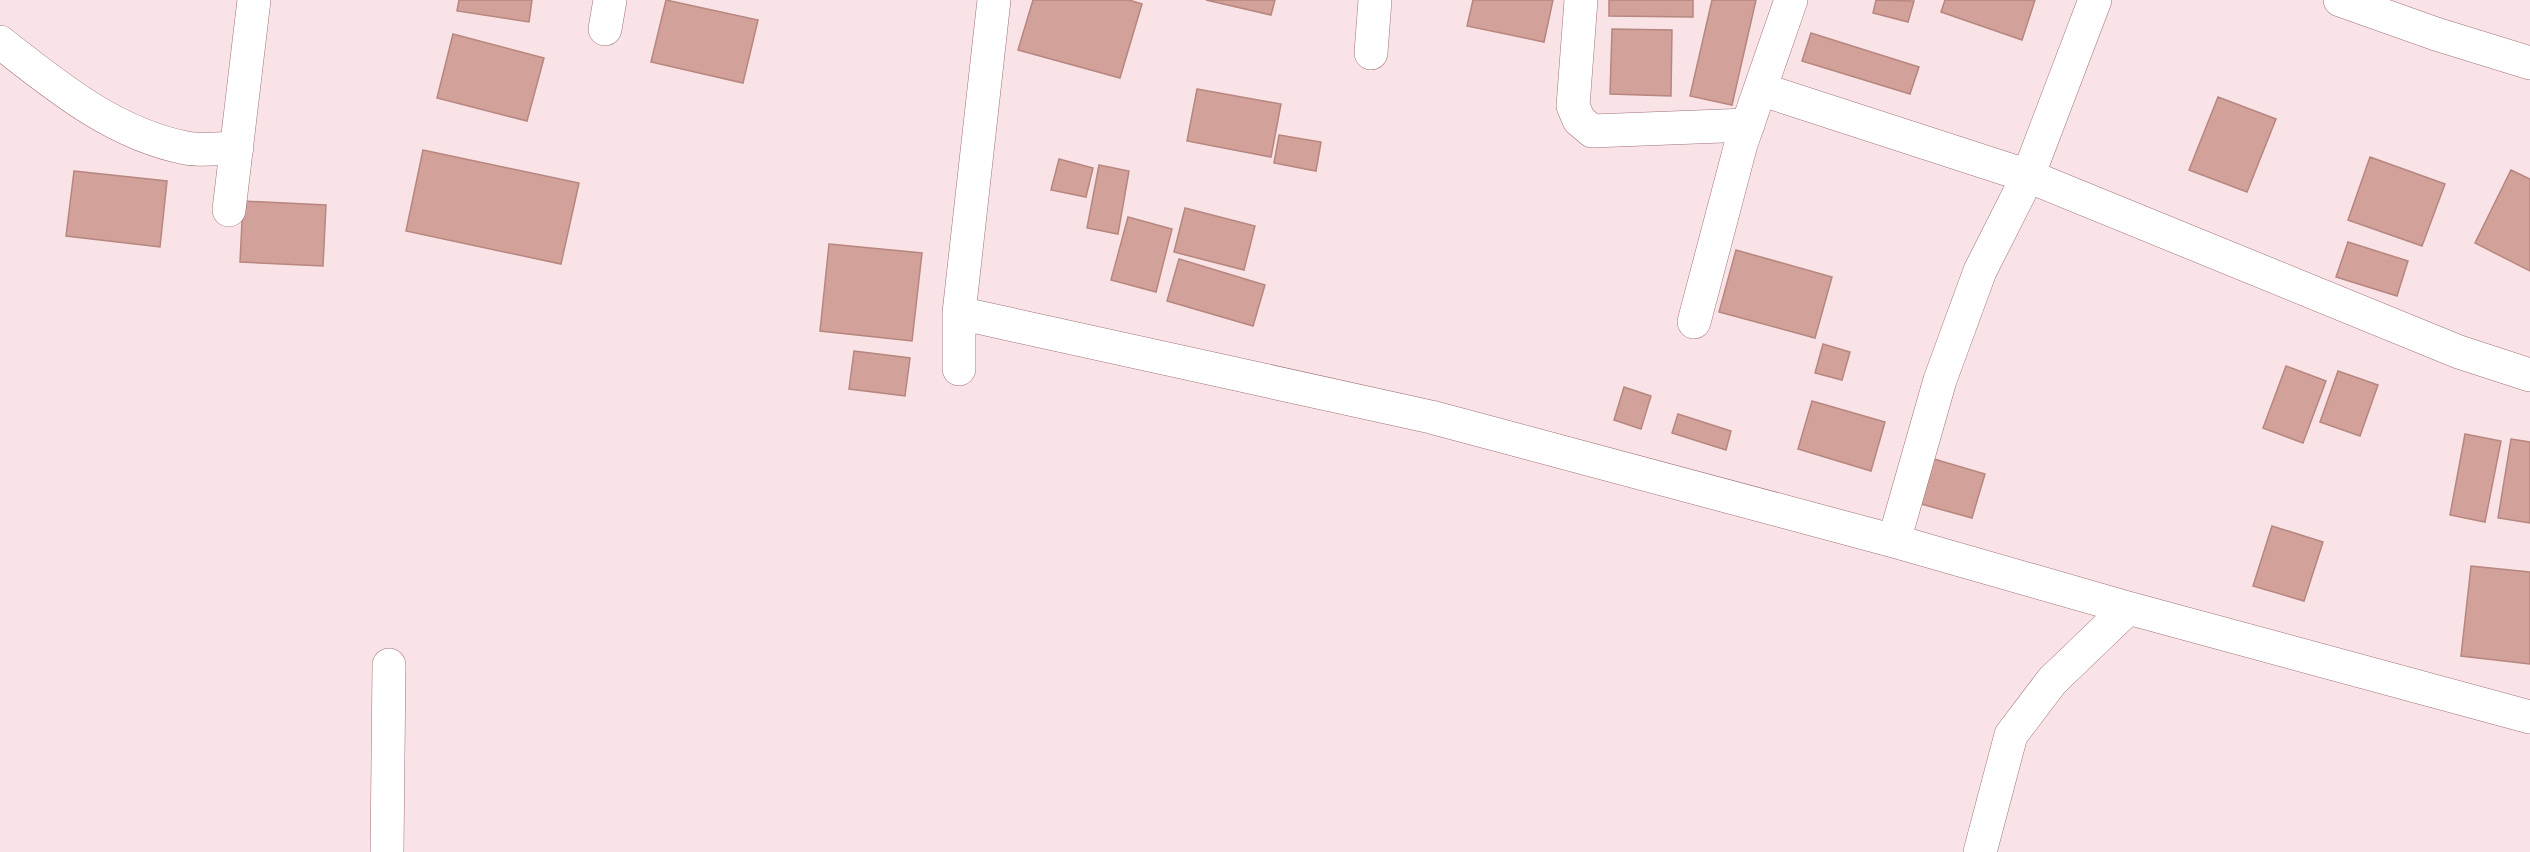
<svg xmlns="http://www.w3.org/2000/svg" width="2530" height="852" font-family="'DejaVu Sans',sans-serif">
	<style>
		.building { fill: #d2a199; stroke: #b6867f; stroke-width: 1.5 }
		.lines { fill: none; stroke-linecap: round; stroke-linejoin: round }
		.minor-casing { stroke: #a07178; stroke-width: 34 }
		.minor { stroke: #fff; stroke-width: 33 }
	</style>
	<rect width="100%" height="100%" fill="#f9e3e6"/>
	<!-- building -->
	<path class="building" d="M459,0H532L529,22L457,11Z
		M666,0L758,20L743,83L651,62Z
		M1033,0H1129L1142,4L1120,78L1018,50Z
		M1206,0H1275L1271,15Z
		M1473,0H1553L1544,42L1467,26Z
		M1609,0H1693V17L1609,16Z
		M1712,0H1756L1732,105L1690,96Z
		M1876,0L1914,1L1908,22L1873,13Z
		M1945,0H2035L2022,40L1941,12Z
		M1612,29L1672,30L1671,96L1610,94Z
		M1811,33L1919,67L1910,94L1802,61Z
		M453,34L544,58L527,121L437,98Z
		M1197,89L1281,104L1271,157L1187,141Z
		M2218,97L2276,119L2247,192L2189,170Z
		M1279,135L1321,142L1316,171L1274,163Z
		M423,150L579,183L561,264L406,231Z
		M2370,157L2445,184L2422,246L2348,220Z
		M1059,159L1093,168L1086,197L1051,190Z
		M1099,165L1129,171L1118,234L1087,228Z
		M2511,170L2530,179V271L2475,243Z
		M74,171L167,181L160,247L66,236Z
		M243,201L326,205L323,266L240,262Z
		M1185,208L1255,226L1244,270L1174,252Z
		M1128,217L1172,229L1156,292L1111,280Z
		M2348,242L2408,261L2397,296L2336,277Z
		M829,244L922,253L912,341L820,331Z
		M1736,250L1832,277L1815,338L1719,312Z
		M1179,259L1265,285L1253,326L1167,301Z
		M1823,344L1850,352L1842,380L1815,373Z
		M854,351L910,358L905,396L849,389Z
		M2286,366L2326,381L2303,443L2263,428Z
		M2338,371L2378,385L2360,436L2320,422Z
		M1624,387L1651,396L1641,429L1614,420Z
		M1812,401L1885,422L1871,471L1798,449Z
		M1678,414L1731,431L1726,450L1672,433Z
		M2465,434L2501,441L2485,522L2450,515Z
		M2511,439L2530,442V523L2498,518Z
		M1934,459L1985,474L1972,518L1921,504Z
		M2272,526L2323,542L2304,601L2253,586Z
		M2471,566L2530,572V664L2461,656Z"/>
	<g class="lines">
		<defs>
			<path id="minor" d="M1581,0L1573,106L1579,120L1592,131L1748,125
				M2340,0L2436,34L2530,63
				M605,29L610,0
				M0,42C56,86 114,134 186,148C202,151 221,148 237,148
				M1371,53L1375,0
				M1760,89L2028,176L2459,352L2530,375
				M229,210L254,0
				M959,313L1431,417L1894,541L2128,608L2530,717
				M1694,322L1741,144L1791,0
				M959,369V313L994,0
				M1894,541L1940,380L1980,271L2028,176L2095,0
				M387,852L389,665
				M1980,852L2011,735L2052,681L2128,608"/>
		</defs>
		<!-- minor casing -->
		<use href="#minor" class="minor-casing"/>
		<!-- minor -->
		<use href="#minor" class="minor"/>
	</g>
</svg>
